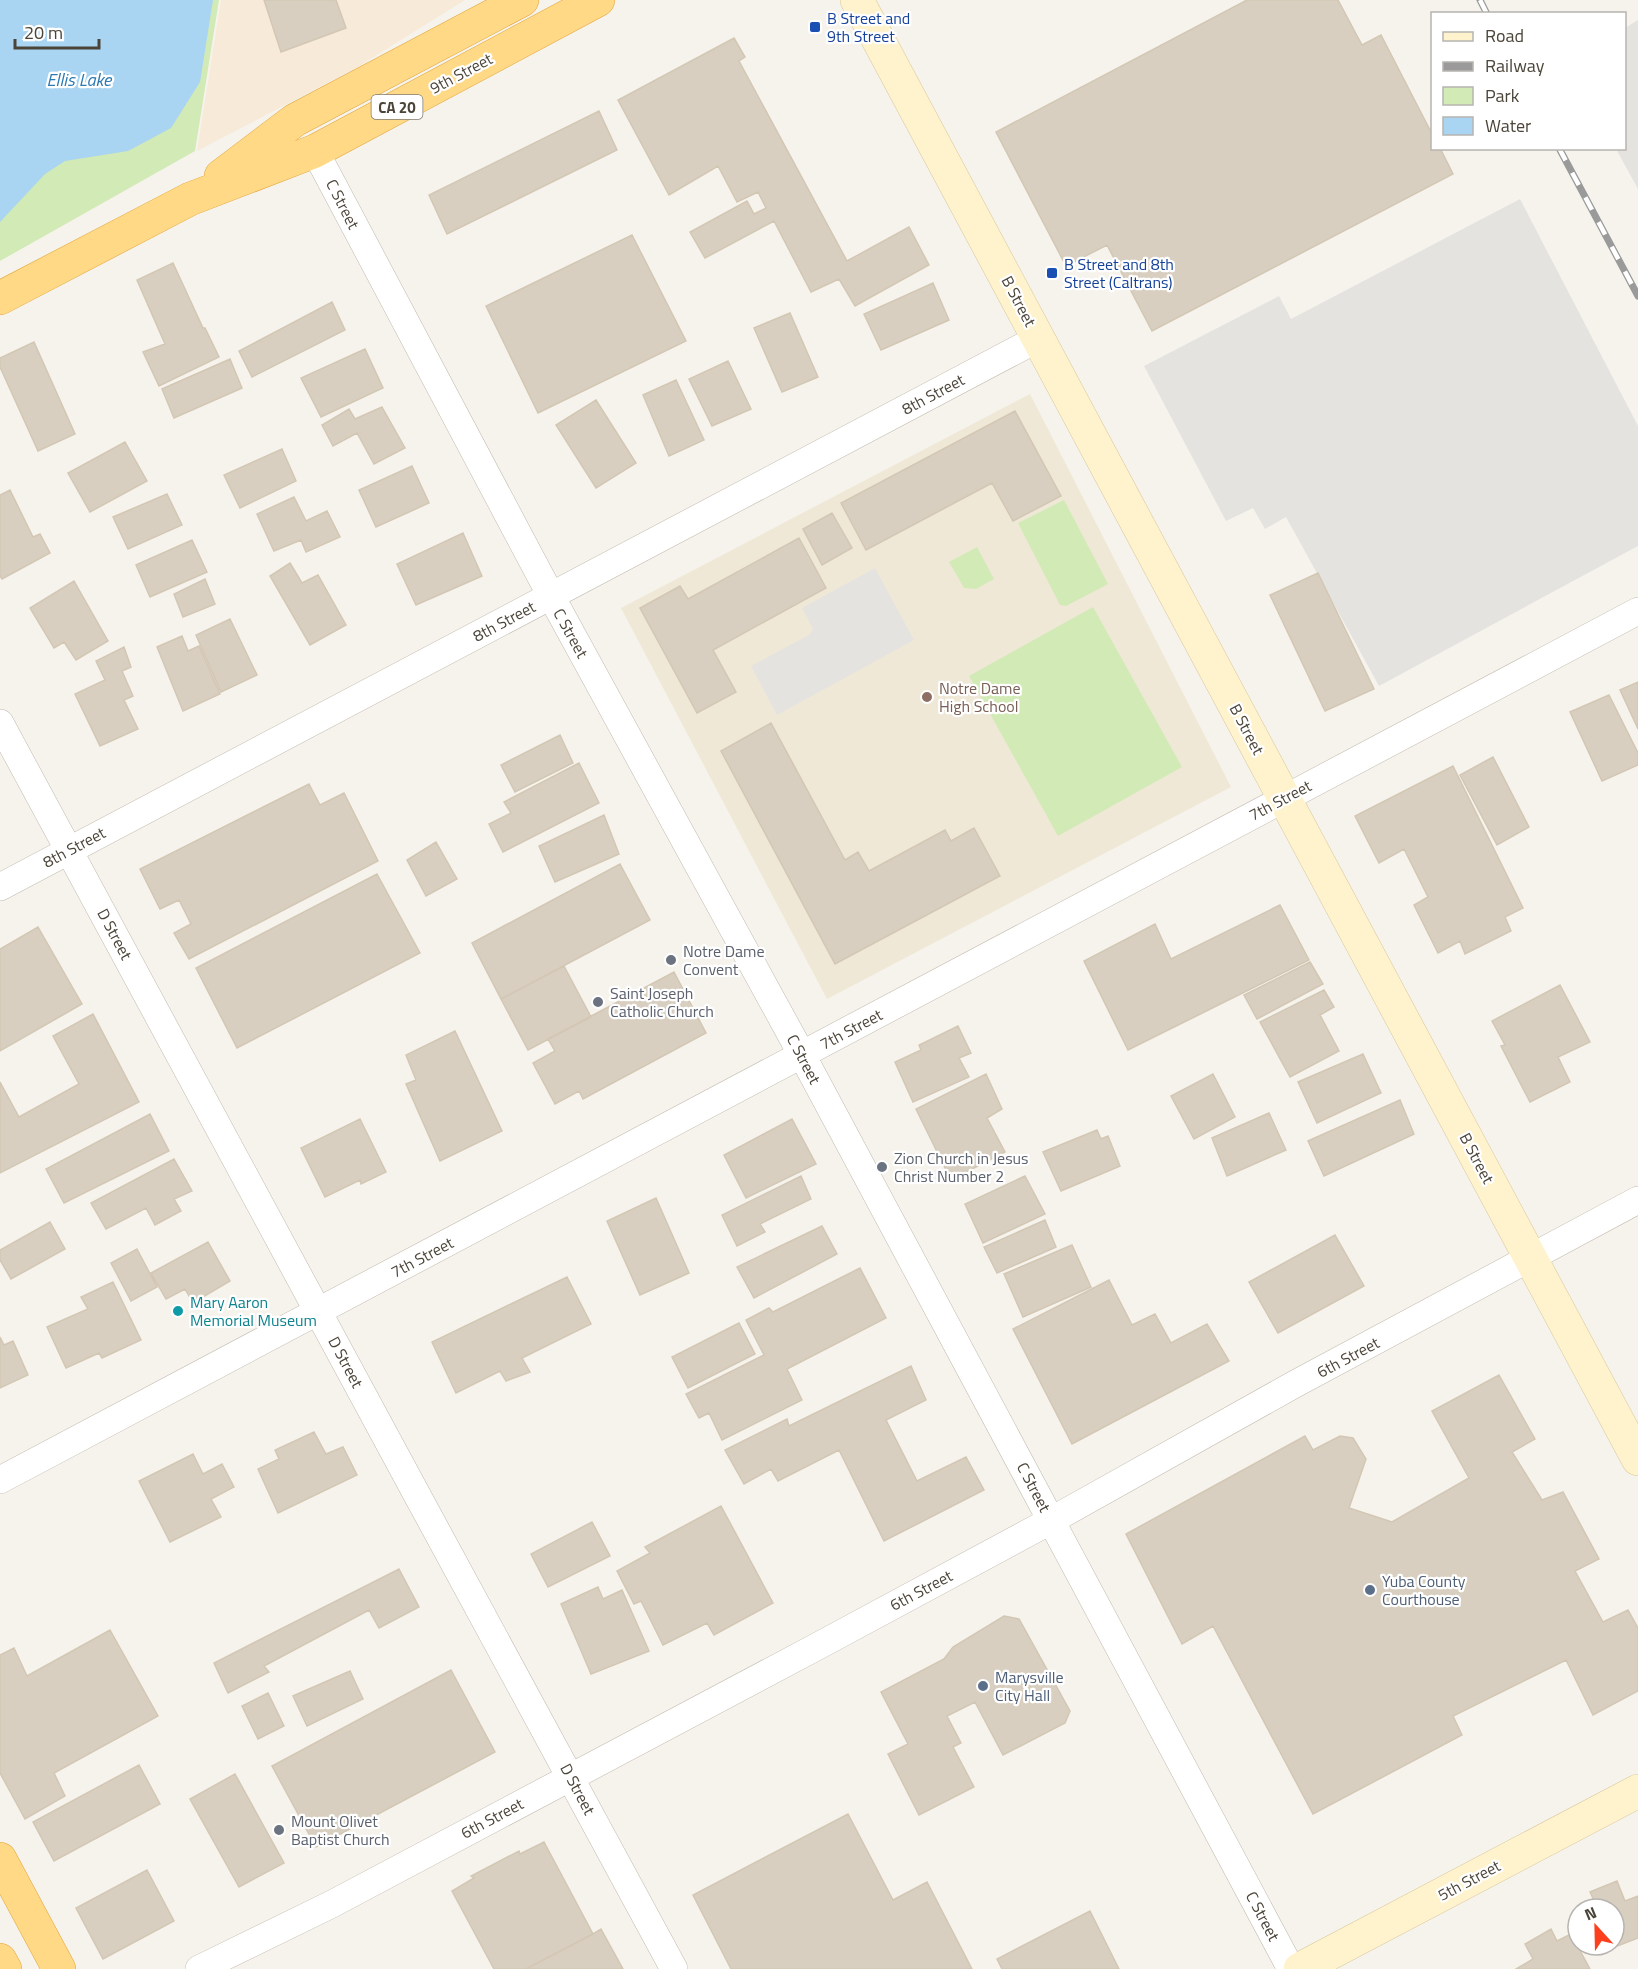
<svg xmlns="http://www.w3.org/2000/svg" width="1638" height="1969" font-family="'Titillium Web',sans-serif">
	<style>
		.commercial { fill: #f7ead8 }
		.education { fill: #efe8d6 }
		.green { fill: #d2eab5 }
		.parking { fill: #e5e3e0 }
		.water { fill: #a9d4f2 }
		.building { fill: #d8cfc1; stroke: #d3c7b4; stroke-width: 1.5 }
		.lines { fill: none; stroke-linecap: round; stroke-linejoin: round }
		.minor-casing { stroke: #c2bbae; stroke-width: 28 }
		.secondary-casing { stroke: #d6c79b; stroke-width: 34 }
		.trunk-casing { stroke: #e0a43c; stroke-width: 34 }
		.minor { stroke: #fff; stroke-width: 27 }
		.secondary { stroke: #fff3cd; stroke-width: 33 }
		.trunk { stroke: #ffd985; stroke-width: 33 }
		.rail-casing { stroke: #9a9a9a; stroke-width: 7 }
		.rail { stroke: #fff; stroke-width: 4.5; stroke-dasharray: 14; stroke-linecap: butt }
		.transit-dot { fill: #1a4fb4; stroke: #fff; stroke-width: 2 }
		.education-dot { fill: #8d6e63; stroke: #fff; stroke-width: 2 }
		.worship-dot { fill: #6b7280; stroke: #fff; stroke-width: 2 }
		.culture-dot { fill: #0f9aa8; stroke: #fff; stroke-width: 2 }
		.service-dot { fill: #5c6f8a; stroke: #fff; stroke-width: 2 }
		.labels { text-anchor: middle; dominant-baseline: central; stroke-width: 4.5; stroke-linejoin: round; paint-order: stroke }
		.shield { fill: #fff; stroke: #817c74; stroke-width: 1.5 }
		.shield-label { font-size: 15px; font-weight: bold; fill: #4b4439 }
		.transit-label { font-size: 16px; fill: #164399; stroke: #fff; text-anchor: start }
		.street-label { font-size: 16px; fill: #4b4439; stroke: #fff }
		.education-label { font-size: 16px; fill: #785e54; stroke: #fff; text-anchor: start }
		.worship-label { font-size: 16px; fill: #5b616d; stroke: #fff; text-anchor: start }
		.culture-label { font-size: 16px; fill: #0d838f; stroke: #fff; text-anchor: start }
		.service-label { font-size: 16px; fill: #4e5e75; stroke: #fff; text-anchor: start }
		.water-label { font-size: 18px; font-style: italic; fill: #2e7ab2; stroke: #fff }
	</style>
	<rect width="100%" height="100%" fill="#f6f3ec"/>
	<!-- commercial -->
	<path class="commercial" d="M221,0H465L358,67L197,151Z"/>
	<!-- education -->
	<path class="education" d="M1030,394L1231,787L827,999L621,608Z"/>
	<!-- green -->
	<path class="green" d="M0,0H219L195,151L0,261Z
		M1064,500L1108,584L1066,606L1060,605L1018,523Z
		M977,547L994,579L976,589L964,588L949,562Z
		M1093,607L1182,767L1058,836L969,676Z"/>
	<!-- parking -->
	<path class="parking" d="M1638,20V189L1616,149L1624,148L1625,28Z
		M1520,199L1638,426V546L1379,686L1286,517L1265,529L1253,508L1226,521L1144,366L1279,296L1291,319Z
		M875,568L914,640L777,715L751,666L809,635L813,629L802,608Z"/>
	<!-- water -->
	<path class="water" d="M0,0H213L200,82L171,128L128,151L65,161L45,174L0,222Z"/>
	<!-- building -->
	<path class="building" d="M264,0H336L346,28L281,52Z
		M1247,0H1338L1362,45L1381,35L1432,134V148H1440L1453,174L1152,331L1107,245L1066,266L996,132Z
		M734,38L745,57L739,61L847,261L909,227L929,265L855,306L839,279L811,292L774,221L705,258L690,232L747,201L754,214L766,208L758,192L737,202L718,166L669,195L618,100Z
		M599,111L617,150L447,234L429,195Z
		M632,235L686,341L538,413L486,306Z
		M173,263L203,328H205L219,357L159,386L143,352L165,344L137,280Z
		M933,283L949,320L881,350L864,314Z
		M332,302L345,330L252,377L239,351Z
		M790,313L818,377L782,392L754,328Z
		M34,342L75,434L38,451L0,367V358Z
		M365,349L383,388L321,417L301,378Z
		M230,359L242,388L174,418L162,389Z
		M728,361L751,409L712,426L689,379Z
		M676,380L704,440L669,456L643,395Z
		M596,400L636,463L596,488L556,425Z
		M382,407L405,448L374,464L357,433L333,446L322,425L349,409L355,419Z
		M1015,411L1061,496L1013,521L992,483L866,550L841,503Z
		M125,442L147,481L90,512L68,473Z
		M282,449L296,481L240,508L224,475Z
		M412,466L429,503L376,527L359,490Z
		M10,490L33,537L40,534L50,553L2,579L0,576V495Z
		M167,494L182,525L128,549L113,517Z
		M294,497L306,521L327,511L340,537L306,552L301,540L274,551L257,514Z
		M832,513L852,548L822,565L803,529Z
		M463,533L482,576L416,605L397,564Z
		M799,538L826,588L713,650L736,692L697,713L640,608L680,586L688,599Z
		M192,540L207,572L150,597L136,565Z
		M290,563L302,583L318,575L346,625L310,645L270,576Z
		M1318,573L1374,689L1325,711L1270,595Z
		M205,579L215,604L183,617L174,594Z
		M74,581L108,641L76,660L64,642L54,648L30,608Z
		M230,619L257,675L221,692L196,635Z
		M182,636L188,651L199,646L220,694L183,711L157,647Z
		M124,647L131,667L122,671L133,696L124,700L138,729L100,746L75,694L105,680L96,661Z
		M1638,682V729L1620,690Z
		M1609,695L1638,753V765L1602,781L1570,712Z
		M771,723L845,860L858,852L869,871L945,830L951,841L974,828L1000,876L835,964L721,751Z
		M560,735L573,763L515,792L501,765Z
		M1493,757L1529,827L1497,845L1460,775Z
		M579,763L599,803L503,852L489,824L511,813L504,802Z
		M1453,766L1523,908L1505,917L1511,931L1465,954L1460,941L1438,953L1414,905L1428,897L1404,849L1379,863L1355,816Z
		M309,784L320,805L344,793L378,861L189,959L174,933L191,924L179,900L160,909L140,869Z
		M604,815L619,854L555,882L539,846Z
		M436,842L457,879L426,896L407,860Z
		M620,864L650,920L501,999L472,943Z
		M377,874L420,953L237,1048L196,968Z
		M1280,905L1309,960L1128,1050L1084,961L1155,924L1171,959Z
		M38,927L82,1004L0,1051V949Z
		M1310,962L1323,984L1257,1019L1244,995Z
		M564,966L591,1017L528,1050L501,999Z
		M674,972L706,1033L583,1099L579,1091L555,1104L533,1063L555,1051L548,1039Z
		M1560,985L1590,1042L1558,1057L1570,1082L1530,1102L1501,1046L1505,1045L1492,1021Z
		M1324,990L1334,1007L1320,1015L1339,1051L1290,1077L1260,1022Z
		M93,1014L139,1102L0,1173V1082L19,1117L79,1084L53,1036Z
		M958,1026L971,1053L959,1058L969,1077L913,1102L895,1062L921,1050L919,1045Z
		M455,1031L502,1131L440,1161L406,1084L416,1080L406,1055Z
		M1363,1054L1381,1093L1317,1123L1298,1082Z
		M986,1074L1002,1109L987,1118L1005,1152L951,1180L916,1109Z
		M1213,1074L1235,1117L1194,1139L1171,1096Z
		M1400,1100L1414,1134L1324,1176L1308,1141Z
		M1269,1113L1286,1150L1227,1176L1212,1138Z
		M150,1114L169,1151L64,1203L46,1169Z
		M360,1119L386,1172L361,1184L360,1180L325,1197L301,1148Z
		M792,1119L816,1164L746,1198L724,1155Z
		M1097,1130L1101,1139L1108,1136L1120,1166L1061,1191L1043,1152Z
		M174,1159L192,1191L174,1199L181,1211L155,1225L146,1208L106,1229L91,1203Z
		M801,1176L811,1199L760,1224L765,1232L737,1246L722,1215Z
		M1025,1176L1045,1214L983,1243L965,1204Z
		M656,1198L689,1273L640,1295L607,1221Z
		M1045,1220L1056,1247L997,1273L984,1247Z
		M50,1222L65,1249L11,1279L0,1260V1250Z
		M822,1226L837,1254L754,1298L737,1267Z
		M1335,1235L1364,1286L1278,1333L1249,1282Z
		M208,1242L230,1281L193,1303L185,1289L166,1299L151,1273Z
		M1072,1245L1091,1287L1023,1317L1004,1274Z
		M137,1249L157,1287L131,1301L111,1263Z
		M860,1268L886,1318L787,1369L802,1400L722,1440L709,1413L699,1418L686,1394L764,1355L746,1320L769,1308L773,1312Z
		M567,1277L591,1324L522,1358L530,1372L506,1381L500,1371L456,1393L432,1342Z
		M1109,1280L1132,1325L1155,1314L1171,1343L1207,1324L1229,1361L1072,1444L1013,1329Z
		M113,1282L141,1340L102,1358L99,1353L66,1368L47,1327L88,1309L81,1297Z
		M739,1323L755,1354L688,1388L672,1357Z
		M0,1337L4,1345L13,1341L28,1375L0,1388Z
		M911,1366L926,1400L886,1420L917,1481L966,1457L984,1490L884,1541L839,1450L778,1481L771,1469L744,1484L725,1450L787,1419L789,1426Z
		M1499,1375L1535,1439L1512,1452L1542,1500L1563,1492L1599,1559L1575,1571L1603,1622L1628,1610L1638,1628V1691L1593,1715L1566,1660L1453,1716L1462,1735L1313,1814L1213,1626L1182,1644L1126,1534L1305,1436L1313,1450L1340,1436L1353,1438L1366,1459L1349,1508L1392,1522L1469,1478L1432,1411Z
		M314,1432L326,1454L343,1447L357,1475L278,1513L258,1469L279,1459L275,1450Z
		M193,1454L203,1474L222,1464L234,1487L211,1499L221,1517L170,1542L139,1481Z
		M721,1506L773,1603L714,1635L707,1623L663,1645L641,1601L634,1604L617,1571L650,1553L645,1547Z
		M592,1522L610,1556L548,1587L531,1554Z
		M399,1569L419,1607L379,1628L369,1610L264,1666L269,1672L228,1693L214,1663Z
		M598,1587L603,1599L622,1590L649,1651L591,1674L561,1604Z
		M1004,1616L1019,1619L1070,1711L1065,1723L1003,1755L975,1702L947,1716L961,1743L953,1747L974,1787L919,1815L888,1754L908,1744L881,1692L944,1659L953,1647Z
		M110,1630L158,1716L54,1773L65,1796L25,1819L0,1773V1655L14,1648L27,1676Z
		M451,1670L495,1752L316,1847L272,1766Z
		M350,1671L363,1699L307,1726L293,1696Z
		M268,1693L284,1726L258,1739L242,1706Z
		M139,1765L160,1804L54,1861L33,1822Z
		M235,1774L284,1863L239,1887L190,1799Z
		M848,1814L893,1900L927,1882L972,1969H731L693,1895Z
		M544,1842L593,1934L526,1969H494L452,1891L474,1878L471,1876L519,1851L520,1854Z
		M147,1870L174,1921L103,1959L76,1908Z
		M1617,1881L1625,1901L1638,1896V1938L1615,1947L1614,1909H1598L1590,1892Z
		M1090,1911L1119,1969H1002L997,1959Z
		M601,1929L623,1969H526L593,1934Z
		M1551,1929L1557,1941L1571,1934L1590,1969H1516L1533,1959L1525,1944Z"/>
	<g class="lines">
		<defs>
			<path id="minor" d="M315,151L551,596L802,1055L1291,1969
				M0,723C141,979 277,1237 416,1493C502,1652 589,1810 674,1969
				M0,887L1039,338
				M0,1480L1638,611
				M199,1969L332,1904L818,1646L1052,1520L1295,1384L1638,1200"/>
			<path id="secondary" d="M857,0L1638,1459
				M1300,1969L1638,1791"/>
			<path id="trunk" d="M221,176L295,120L522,0
				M0,298L190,199L315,151L598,0
				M0,1859L59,1969
				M0,1960L5,1969"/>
		</defs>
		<!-- minor casing -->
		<use href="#minor" class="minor-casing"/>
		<!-- secondary casing -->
		<use href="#secondary" class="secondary-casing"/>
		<!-- trunk casing -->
		<use href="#trunk" class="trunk-casing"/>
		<!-- minor -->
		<use href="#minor" class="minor"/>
		<!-- secondary -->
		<use href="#secondary" class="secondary"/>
		<!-- trunk -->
		<use href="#trunk" class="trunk"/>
		<defs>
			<path id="rail" d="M1480,0L1487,14
				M1559,148L1638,296"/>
		</defs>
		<!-- rail casing -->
		<use href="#rail" class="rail-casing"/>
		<!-- rail -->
		<use href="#rail" class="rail"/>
	</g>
	<!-- markers -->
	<g class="transit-dot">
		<rect x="809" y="21" width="12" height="12" rx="3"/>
		<rect x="1046" y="267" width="12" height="12" rx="3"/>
	</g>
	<circle class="education-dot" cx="927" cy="697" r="6"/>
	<g class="worship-dot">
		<circle cx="671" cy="960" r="6"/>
		<circle cx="598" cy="1002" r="6"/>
		<circle cx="882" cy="1167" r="6"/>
		<circle cx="279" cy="1830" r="6"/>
	</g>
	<circle class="culture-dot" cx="178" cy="1311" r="6"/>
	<g class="service-dot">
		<circle cx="1370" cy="1590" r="6"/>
		<circle cx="983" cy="1686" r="6"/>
	</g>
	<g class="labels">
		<!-- shield labels -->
		<rect class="shield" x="371.5" y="95" width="51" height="24" rx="4.5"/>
		<g class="shield-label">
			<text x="397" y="107">CA 20</text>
		</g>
		<!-- transit labels -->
		<g class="transit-label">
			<text x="827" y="18">B Street and<tspan x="827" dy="18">9th Street</tspan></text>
			<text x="1064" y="264">B Street and 8th<tspan x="1064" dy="18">Street (Caltrans)</tspan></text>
		</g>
		<!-- street labels -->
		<g class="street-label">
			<text transform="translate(461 73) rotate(-28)">9th Street</text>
			<text transform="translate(343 204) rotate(63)">C Street</text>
			<text transform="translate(1019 301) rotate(62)">B Street</text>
			<text transform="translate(933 394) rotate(-28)">8th Street</text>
			<text transform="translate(504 621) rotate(-28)">8th Street</text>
			<text transform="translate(571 633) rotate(61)">C Street</text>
			<text transform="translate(1247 729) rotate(62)">B Street</text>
			<text transform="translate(1280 800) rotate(-28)">7th Street</text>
			<text transform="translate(74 847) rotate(-28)">8th Street</text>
			<text transform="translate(115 934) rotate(62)">D Street</text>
			<text transform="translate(851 1029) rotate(-28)">7th Street</text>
			<text transform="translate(804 1059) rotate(62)">C Street</text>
			<text transform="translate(1477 1158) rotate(62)">B Street</text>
			<text transform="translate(422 1257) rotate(-28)">7th Street</text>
			<text transform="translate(1348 1357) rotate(-28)">6th Street</text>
			<text transform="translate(346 1362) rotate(62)">D Street</text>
			<text transform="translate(1034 1487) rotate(62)">C Street</text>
			<text transform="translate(921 1590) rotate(-28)">6th Street</text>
			<text transform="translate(578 1789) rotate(62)">D Street</text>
			<text transform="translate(492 1818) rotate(-28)">6th Street</text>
			<text transform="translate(1469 1880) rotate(-28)">5th Street</text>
			<text transform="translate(1263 1916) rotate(62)">C Street</text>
		</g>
		<!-- education labels -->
		<g class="education-label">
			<text x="939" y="688">Notre Dame<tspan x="939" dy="18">High School</tspan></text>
		</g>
		<!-- worship labels -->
		<g class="worship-label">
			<text x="683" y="951">Notre Dame<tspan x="683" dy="18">Convent</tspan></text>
			<text x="610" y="993">Saint Joseph<tspan x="610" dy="18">Catholic Church</tspan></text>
			<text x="894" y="1158">Zion Church in Jesus<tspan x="894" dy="18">Christ Number 2</tspan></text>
			<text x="291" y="1821">Mount Olivet<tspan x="291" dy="18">Baptist Church</tspan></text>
		</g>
		<!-- culture labels -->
		<g class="culture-label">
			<text x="190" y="1302">Mary Aaron<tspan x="190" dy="18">Memorial Museum</tspan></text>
		</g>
		<!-- service labels -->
		<g class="service-label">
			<text x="1382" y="1581">Yuba County<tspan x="1382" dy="18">Courthouse</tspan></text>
			<text x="995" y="1677">Marysville<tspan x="995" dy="18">City Hall</tspan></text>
		</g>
		<!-- water labels -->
		<g class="water-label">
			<text x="79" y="79">Ellis Lake</text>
		</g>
	</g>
	<!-- legend -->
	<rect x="1431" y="12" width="195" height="138" fill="#ffffff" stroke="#b7b4b0" stroke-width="1.5"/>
	<rect x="1443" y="32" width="30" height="9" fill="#fff3cd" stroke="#b7b4b0" stroke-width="1.5"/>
	<text x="1485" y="42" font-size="18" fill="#4b4439">Road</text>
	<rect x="1443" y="62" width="30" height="9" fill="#9a9a9a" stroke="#b7b4b0" stroke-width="1.5"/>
	<text x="1485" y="72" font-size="18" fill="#4b4439">Railway</text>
	<rect x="1443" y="87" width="30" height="18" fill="#d2eab5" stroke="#b7b4b0" stroke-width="1.5"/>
	<text x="1485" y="102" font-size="18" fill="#4b4439">Park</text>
	<rect x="1443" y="117" width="30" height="18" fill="#a9d4f2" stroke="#b7b4b0" stroke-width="1.5"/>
	<text x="1485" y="132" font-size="18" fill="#4b4439">Water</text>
	<!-- north arrow -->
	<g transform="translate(1596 1927) rotate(338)"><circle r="28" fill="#ffffff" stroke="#b7b4b0" stroke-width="1.5"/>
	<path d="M0-4.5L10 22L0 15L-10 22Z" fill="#fc3f1d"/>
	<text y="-9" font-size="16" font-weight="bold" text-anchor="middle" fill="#4b4439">N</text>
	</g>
	<!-- scale -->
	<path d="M15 39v9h84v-9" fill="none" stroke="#4b4439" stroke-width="3"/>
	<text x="24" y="39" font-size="18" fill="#4b4439" stroke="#ffffff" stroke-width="4.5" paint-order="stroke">20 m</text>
</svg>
